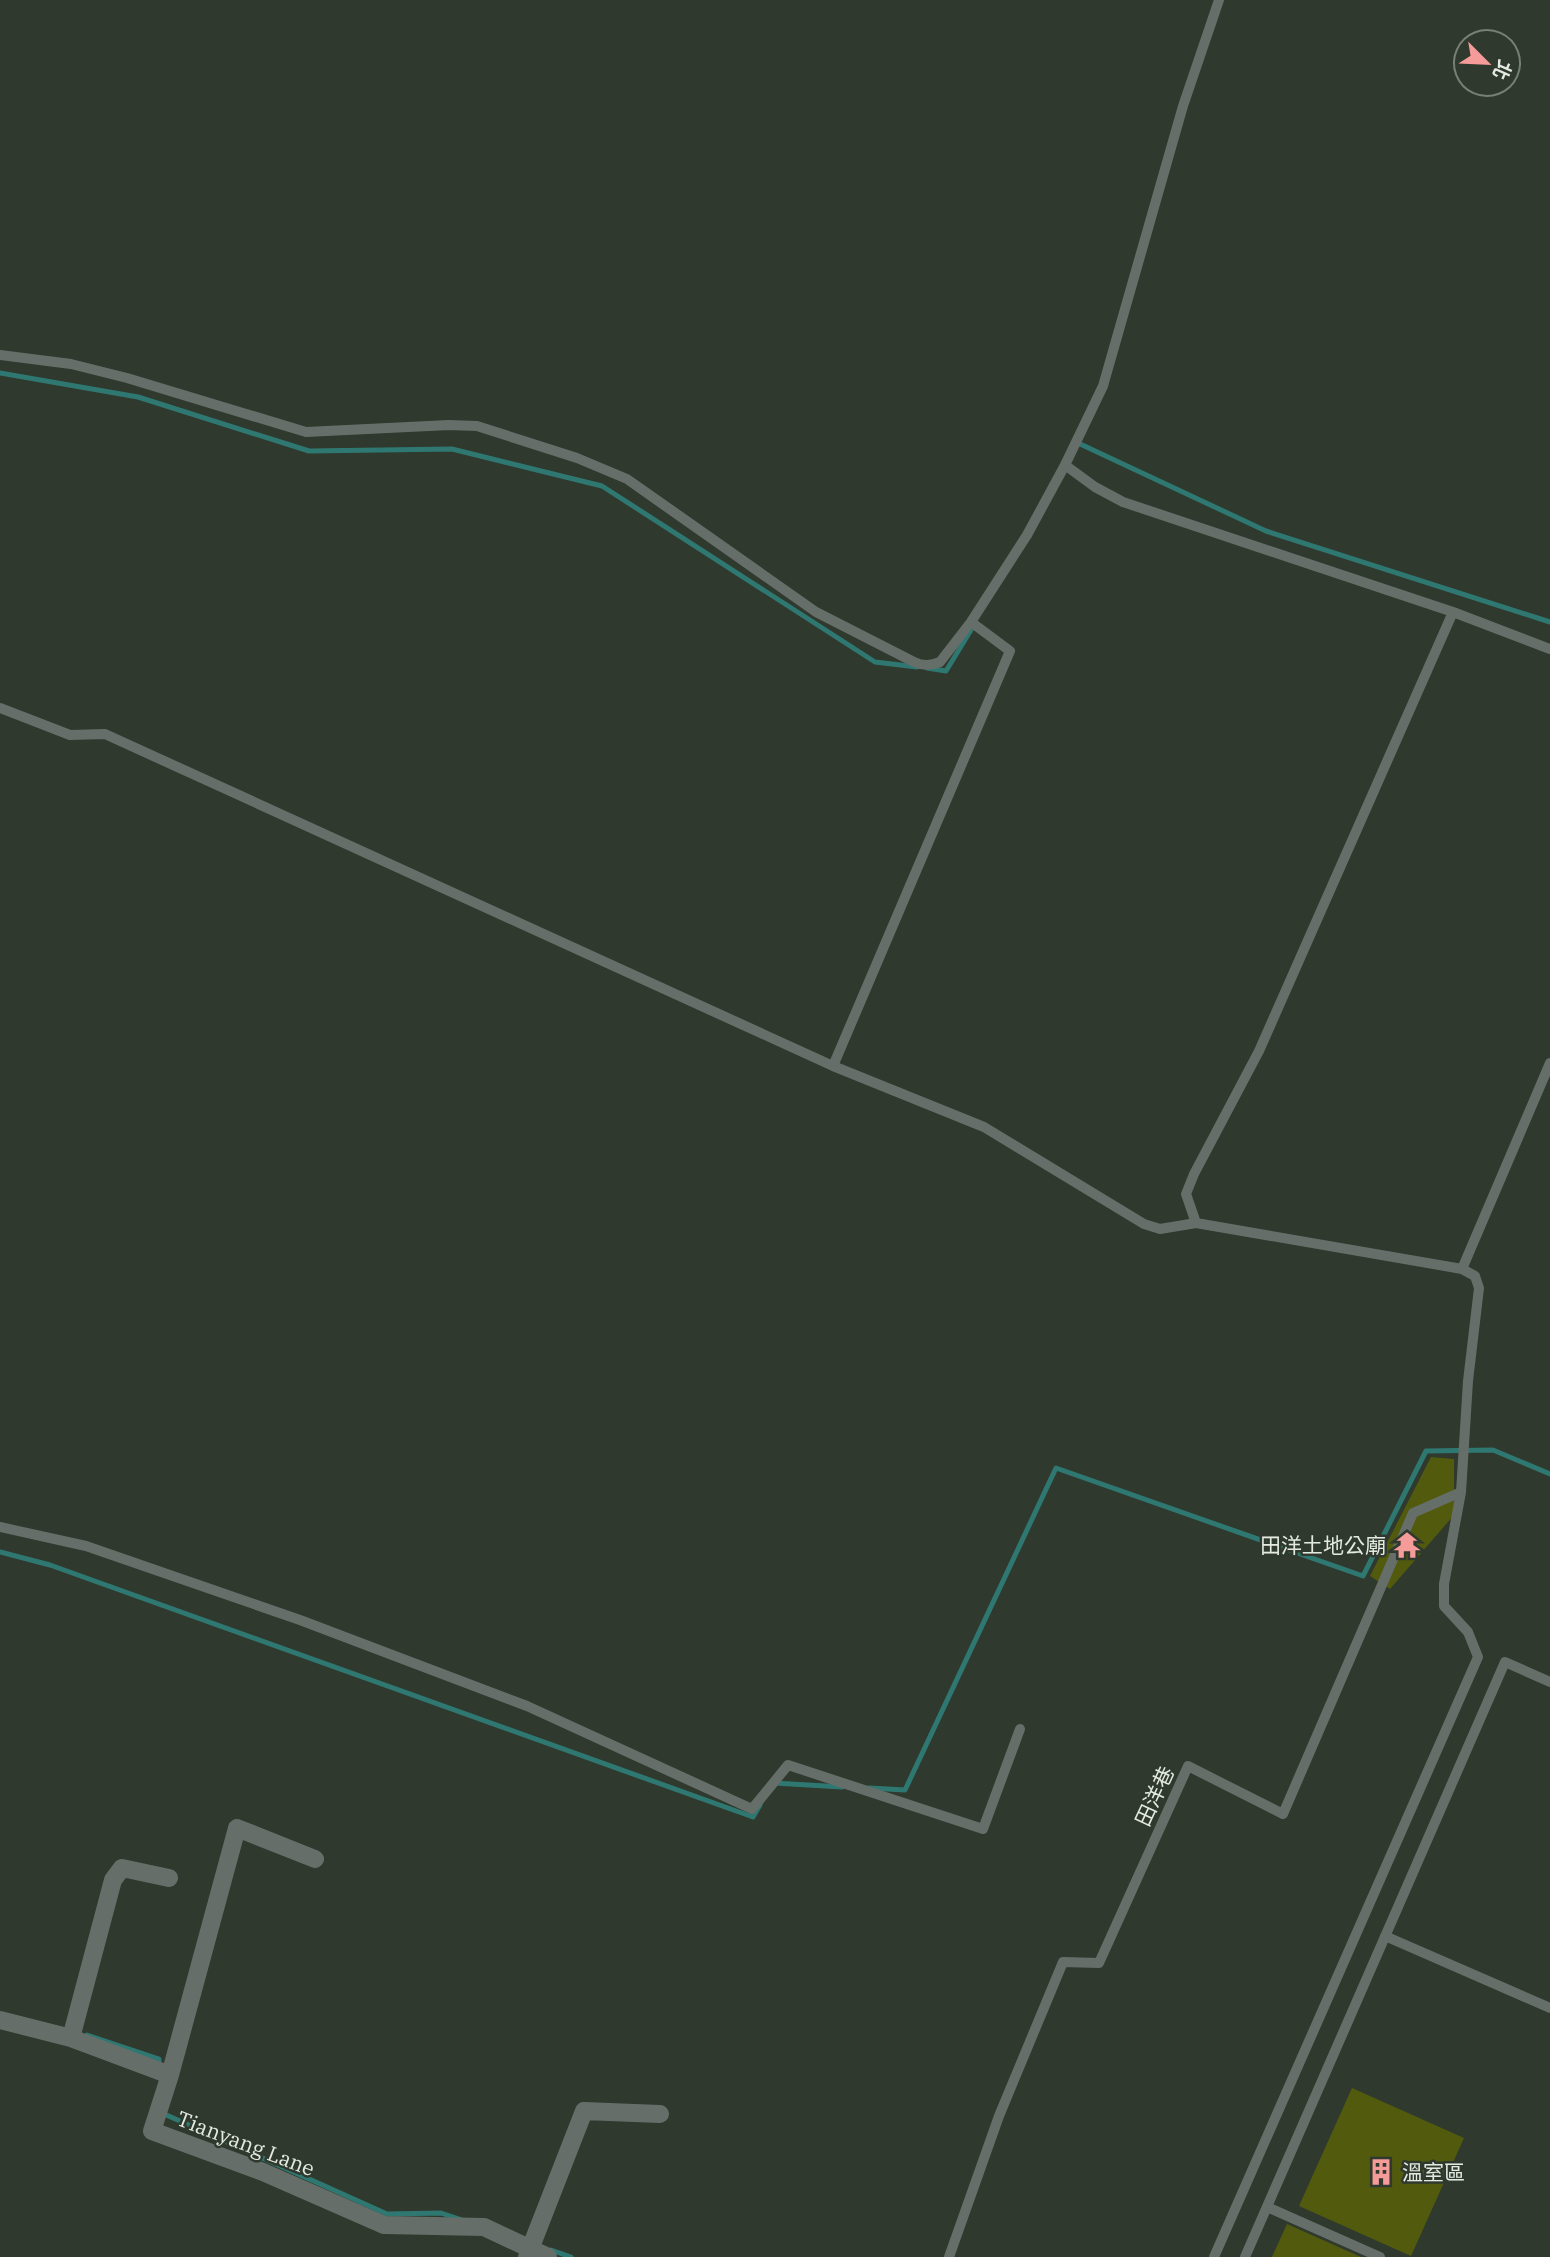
<svg xmlns="http://www.w3.org/2000/svg" width="1550" height="2257" font-family="'IBM Plex Serif','Noto Sans TC',serif">
	<style>
		.lines { fill: none; stroke-linecap: round; stroke-linejoin: round }
		.stream { stroke: #2f7872; stroke-width: 5 }
		.building { fill: #525b0d }
		.lane { stroke: #666e6a; stroke-width: 10 }
		.street { stroke: #666e6a; stroke-width: 18 }
		.labels { text-anchor: middle; dominant-baseline: central; stroke-width: 5; stroke-linejoin: round; paint-order: stroke }
		.poi-label { font-size: 21px; fill: #e4eae2; stroke: #2f392d; text-anchor: end }
		.street-label { font-size: 21px; fill: #e4eae2; stroke: #2f392d }
	</style>
	<rect width="100%" height="100%" fill="#2f392d"/>
	<g class="lines">
		<!-- stream -->
		<path class="stream" d="M0,373L138,397L309,451L452,449L602,486L875,662L917,667
			M1077,445L1078,443L1266,531L1550,622
			M927,668L946,671L971,630
			M0,1552L50,1565L753,1817L760,1805
			M774,1783L842,1787
			M869,1788L905,1790L1056,1468L1363,1576L1426,1451L1493,1450L1550,1474
			M87,2035L159,2059V2068
			M162,2113L387,2214L441,2213L462,2220
			M551,2250L571,2257"/>
	</g>
	<!-- building -->
	<path class="building" d="M1431,1457L1454,1459V1515L1390,1589L1370,1576Z
		M1352,2088L1464,2138L1411,2256L1299,2206Z
		M1287,2224L1361,2257H1272Z"/>
	<g class="lines">
		<!-- lane -->
		<path class="lane" d="M0,355L71,364L127,378L306,432L449,425L477,426L577,458L627,479L816,612L914,662C923,666 930,666 940,662L971,622L1027,535L1065,465L1103,386L1183,106L1219,0
			M1065,465L1095,487L1123,502L1453,612L1550,649
			M0,708L70,735L105,734L833,1066L984,1127L1144,1224L1160,1229L1196,1223L1462,1269
			M833,1066L1010,651L971,622
			M1196,1223L1186,1194L1194,1174L1259,1051L1453,612
			M0,1527L86,1546L300,1620L527,1706L752,1809L788,1765L983,1829L1020,1729
			M1385,1936L1550,2008
			M1267,2207L1380,2257
			M949,2257L999,2116L1063,1962L1099,1963L1188,1766L1283,1814L1413,1513L1461,1492
			M1214,2257L1478,1657L1468,1632L1444,1606V1584L1461,1492L1468,1381L1479,1288L1475,1276L1462,1269L1550,1063
			M1245,2257L1505,1662L1550,1682"/>
		<!-- street -->
		<path class="street" d="M0,2020L71,2038L170,2075L152,2131L263,2172L384,2225L484,2227L548,2257
			M71,2038L113,1880L122,1868L169,1878
			M170,2075L237,1828L315,1859
			M527,2257L584,2111L660,2114"/>
	</g>
	<!-- icons -->
	<defs>
		<symbol id="temple-bare" viewBox="-9 -9 18 18"><path d="M0-6L5-2H3V0L6.5 2.5H4V6H1.5V3h-3V6H-4V2.5H-6.5L-3 0V-2H-5Z" fill="#f59b9a" stroke="#2f392d" stroke-width="2.5" paint-order="stroke"/></symbol>
		<symbol id="building-bare" viewBox="-9 -9 18 18"><path d="M-4-6H4V6H1V3H-1V6H-4ZM-2.5-4.3h1.7v1.8h-1.7ZM.8-4.3h1.7v1.8H.8ZM-2.5-1h1.7V.8h-1.7ZM.8-1h1.7V.8H.8Z" fill="#f59b9a" stroke="#2f392d" stroke-width="2.5" paint-order="stroke"/></symbol>
	</defs>
	<g fill-rule="evenodd">
		<use href="#temple-bare" x="1388" y="1526" width="38" height="38"/>
		<use href="#building-bare" x="1362" y="2153" width="38" height="38"/>
	</g>
	<g class="labels">
		<!-- poi labels -->
		<g class="poi-label">
			<text x="1386" y="1545">田洋土地公廟</text>
			<text x="1402" y="2172" text-anchor="start">溫室區</text>
		</g>
		<!-- street labels -->
		<g class="street-label">
			<text transform="translate(1154 1796) rotate(-65)">田洋巷</text>
			<text transform="translate(246 2143) rotate(21)">Tianyang Lane</text>
		</g>
	</g>
	<!-- north arrow -->
	<g transform="translate(1487 63) rotate(114)"><circle r="33" fill="#2f392d" stroke="#778075" stroke-width="2"/>
	<path d="M0-5L12 26L0 18L-12 26Z" fill="#f59b9a"/>
	<text y="-10" font-size="19" font-weight="bold" text-anchor="middle" fill="#e4eae2">北</text>
	</g>
</svg>
